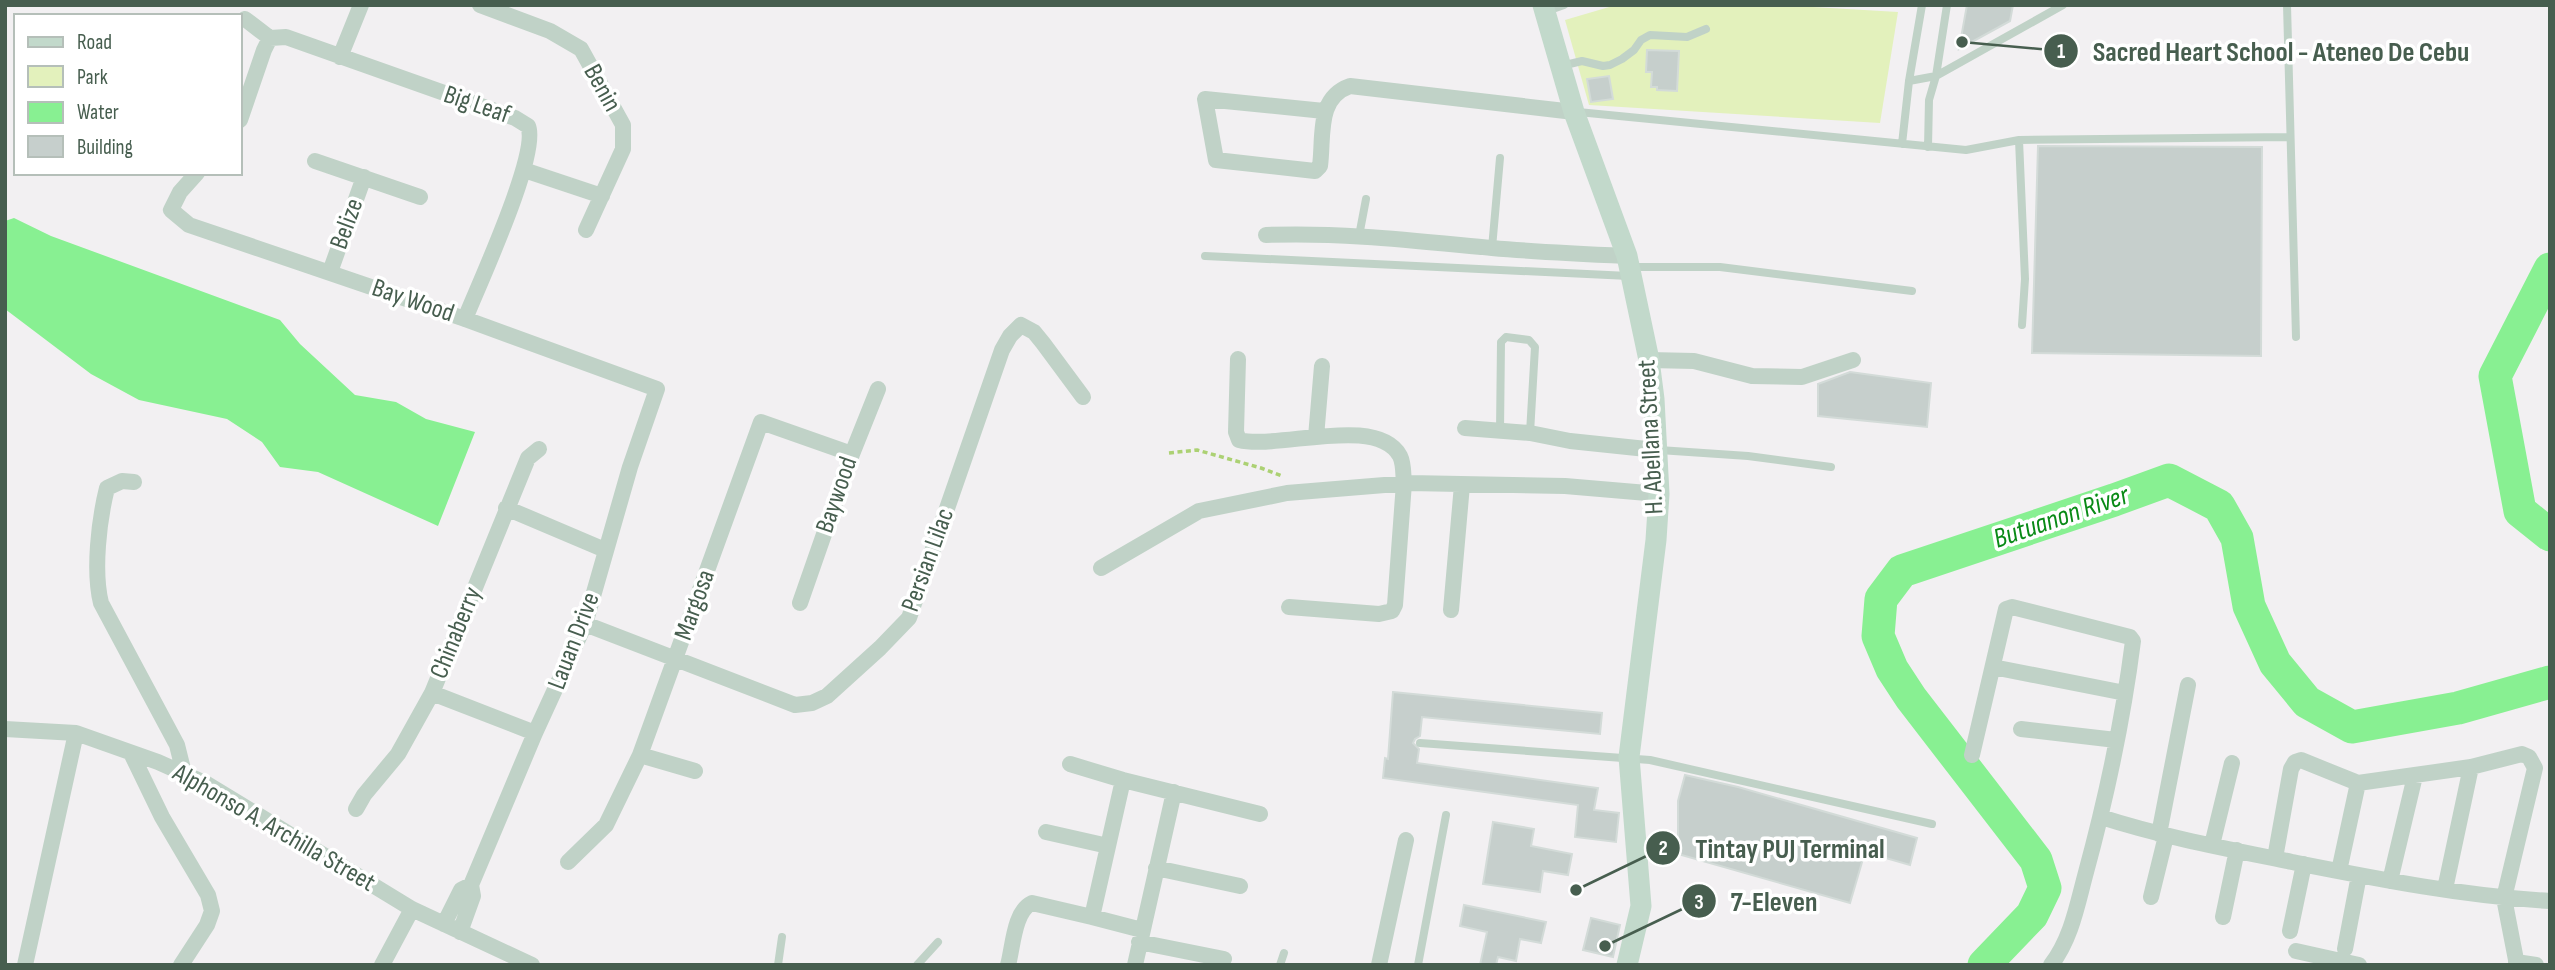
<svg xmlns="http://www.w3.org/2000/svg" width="2555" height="970" font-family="'Sofia Sans Condensed',sans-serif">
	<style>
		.green { fill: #e3f1bc }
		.water { fill: #88f092 }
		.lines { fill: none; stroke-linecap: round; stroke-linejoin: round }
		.river { stroke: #88f092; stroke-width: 33 }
		.building { fill: #c6cfcc; stroke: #d3dbd8; stroke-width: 2 }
		.path { stroke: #acd173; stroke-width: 3.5; stroke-dasharray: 5 3.5; stroke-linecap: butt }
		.lane { stroke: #c0d2c7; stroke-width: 8 }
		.street { stroke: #c0d2c7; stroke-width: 16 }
		.secondary { stroke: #c2d9cb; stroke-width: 21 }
		.labels { text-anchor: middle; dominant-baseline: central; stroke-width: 7; stroke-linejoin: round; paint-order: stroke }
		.street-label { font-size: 26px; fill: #475e4f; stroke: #fff }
		.water-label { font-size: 28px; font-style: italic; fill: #098a16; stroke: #fff }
		.leader { fill: none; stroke: #475e4f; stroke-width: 2.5 }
		.callout-dot { fill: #475e4f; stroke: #fff; stroke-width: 2.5 }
		.mark-label { font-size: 21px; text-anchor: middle; font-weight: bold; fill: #fff }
		.callout-label { font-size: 28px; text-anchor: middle; font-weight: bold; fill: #475e4f; stroke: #fff; stroke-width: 7; stroke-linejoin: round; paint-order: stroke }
	</style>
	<rect width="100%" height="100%" fill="#f2f0f2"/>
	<!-- green -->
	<path class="green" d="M1616,5H1779L1898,12L1880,123L1589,105L1565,20Z"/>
	<!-- water -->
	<path class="water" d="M14,218L51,236L280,320L300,344L355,395L396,402L426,419L475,432L438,526L318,472L280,467L262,442L227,419L139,400L91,374L5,309V221Z"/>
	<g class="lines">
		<!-- river -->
		<path class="river" d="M2550,269L2495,376L2520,511L2550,535
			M1984,965L2032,915L2045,888L2036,860L1911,698L1892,669L1878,636L1881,599L1902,571L2114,500L2169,480L2219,506L2237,538L2249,606L2275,663L2307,702L2352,727L2458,708L2550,682"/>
	</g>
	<!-- building -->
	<path class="building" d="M1967,5H2013L2010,21L1959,49Z
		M1647,50L1679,51L1677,91L1657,90V87H1651L1652,72H1646Z
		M1609,76L1613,99L1591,102L1587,79Z
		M2038,146L2262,147L2261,356L2032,353Z
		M1850,372L1931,383L1927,427L1818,416V384Z
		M1393,692L1602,713L1600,734L1422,717L1420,736L1415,739L1413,743L1419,749L1417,763L1598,788L1594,810L1619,813L1616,842L1575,837L1578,805L1383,778L1385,758L1388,759Z
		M1685,775L1738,787L1917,838L1910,865L1865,852L1850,903L1678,854V801Z
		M1493,822L1534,829L1531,846L1572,854L1568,875L1543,871L1540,892L1483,884Z
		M1464,905L1546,922L1541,943L1520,939L1516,961L1498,957L1496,965H1480L1487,932L1460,926Z
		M1591,918L1620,925L1613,957L1583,950Z"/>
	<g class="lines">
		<!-- path -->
		<path class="path" d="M1169,453L1197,450L1261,468L1282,476"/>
		<!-- lane -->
		<path class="lane" d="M2287,5L2296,337
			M1547,11L1564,5
			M1561,66L1582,61L1603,66L1610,65L1622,59L1634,50L1641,40L1650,35L1687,37L1706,29
			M1909,81L1936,76L2063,5
			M1578,112L1966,150L2019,140L2289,137
			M2019,140L2025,279L2022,325
			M1902,144L1909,81L1922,5
			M1928,147L1929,100L1936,76L1947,5
			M1359,236L1366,199
			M1492,248L1500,158
			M1205,256L1629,276
			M1630,267H1720L1912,291
			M1500,431L1501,342L1506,337L1529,340L1535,347L1530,433
			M1659,450L1748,456L1831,467
			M1420,743L1650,760L1932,824
			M778,965L782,937
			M917,965L938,942
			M1280,965L1284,953
			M1418,965L1446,815"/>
		<!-- street -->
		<path class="street" d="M480,5L550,31L581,49L623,125V149L586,230
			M245,19L270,38
			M270,38L286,37L515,118L528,126C540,153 478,286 465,319
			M340,57L361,5
			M1324,111L1205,99L1216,160L1315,171L1320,166C1324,136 1316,98 1350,86L1574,112
			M240,120L264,50L270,38
			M315,161L420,197
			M524,170L602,196
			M197,173L180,192L171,210L189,225L465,319L657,389L630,467L585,624L535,733L471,885L473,896L460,932
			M1266,235C1342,232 1417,241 1492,248C1537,252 1582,254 1627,256
			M330,272L364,177
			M1238,359L1236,432L1239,440C1278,450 1377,414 1400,456C1404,464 1403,475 1404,483L1395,605L1392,611L1379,614L1289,607
			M1649,360L1694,361L1752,376L1802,377L1853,360
			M1465,428L1530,433L1570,441L1656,450
			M1316,437L1322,366
			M134,482L122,481L107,488C99,520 93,571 101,603L177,745L184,773
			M506,508L605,550
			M1101,568L1199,511L1287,493L1409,483L1565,486L1659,494
			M800,603L852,454L878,389
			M1451,610L1462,485
			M585,624L795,705L812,703L827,696L880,648L909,618L1002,350L1010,336L1021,325L1034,332L1043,343L1083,397
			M1993,667L2125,693
			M432,693L535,733
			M5,729L76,733L158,762L207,784L412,909L532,965
			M2021,729L2116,740
			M131,753L162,817L208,895L212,911L207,925L181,965
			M640,755L695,771
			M1972,755L2006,609L2012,607L2130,637L2133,641C2123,720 2106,799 2085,876C2077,906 2071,939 2051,965
			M1070,764L1123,780L1260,814
			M356,809L364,795L398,754L432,693L528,458L539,449
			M2101,817C2163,837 2228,849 2292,862C2378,879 2463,896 2550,901
			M1046,832L1108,846
			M2159,834L2188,685
			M2212,845L2232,763
			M2275,858L2291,769L2295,762L2301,760L2358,783L2471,767L2522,754L2529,757L2535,768L2504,898L2517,965
			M568,862L606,825L640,755L761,422L852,454
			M1156,868L1240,886
			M2339,871L2358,783
			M2390,881L2415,776
			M2445,889L2471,767
			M2151,897L2166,836
			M1092,917L1142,930
			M2223,917L2237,850
			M444,924L461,890L471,885
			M2290,931L2304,864
			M1139,942L1224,959
			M2345,949L2359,875
			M2296,951L2359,965
			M2516,962L2536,965
			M25,965L76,733
			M382,965L412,909
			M1008,965C1013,947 1014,911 1032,903L1092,917L1123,780
			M1135,965L1174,792
			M1379,965L1406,840"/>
		<!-- secondary -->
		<path class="secondary" d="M1543,5L1574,112L1627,256L1649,360L1654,399L1659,494L1656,540L1629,757L1641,906L1627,965"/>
	</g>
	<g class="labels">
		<!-- street labels -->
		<g class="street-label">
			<text transform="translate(602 88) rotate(61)">Benin</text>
			<text transform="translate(477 105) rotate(19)">Big Leaf</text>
			<text transform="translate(347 224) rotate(-70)">Belize</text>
			<text transform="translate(413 301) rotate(19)">Bay Wood</text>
			<text transform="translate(1651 437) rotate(-93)">H. Abellana Street</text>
			<text transform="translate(837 495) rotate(-71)">Baywood</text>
			<text transform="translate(928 560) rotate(-70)">Persian Lilac</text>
			<text transform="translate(695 605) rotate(-70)">Margosa</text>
			<text transform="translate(456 633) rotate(-68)">Chinaberry</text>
			<text transform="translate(574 641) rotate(-69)">Lauan Drive</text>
			<text transform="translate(274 828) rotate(30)">Alphonso A. Archilla Street</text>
		</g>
		<!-- water labels -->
		<g class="water-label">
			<text transform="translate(2061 517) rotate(-19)">Butuanon River</text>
		</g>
	</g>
	<!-- callouts -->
	<path class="leader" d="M1962 42L2061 51M1576 890L1663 848M1605 946L1699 901"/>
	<g class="callout-dot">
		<circle cx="1962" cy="42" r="7"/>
		<circle cx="1576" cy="890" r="7"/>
		<circle cx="1605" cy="946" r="7"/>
		<circle cx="2061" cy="51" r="18"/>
		<circle cx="1663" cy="848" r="18"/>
		<circle cx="1699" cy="901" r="18"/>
	</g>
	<g class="mark-label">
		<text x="2061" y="58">1</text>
		<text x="1663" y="855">2</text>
		<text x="1699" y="909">3</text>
	</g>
	<g class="callout-label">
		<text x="2281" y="61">Sacred Heart School - Ateneo De Cebu</text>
		<text x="1790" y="858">Tintay PUJ Terminal</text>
		<text x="1774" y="911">7-Eleven</text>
	</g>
	<!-- border -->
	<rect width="2555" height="970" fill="none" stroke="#475e4f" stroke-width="14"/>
	<!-- legend -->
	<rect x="14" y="14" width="228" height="161" fill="#ffffff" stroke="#b5bfb9" stroke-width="2"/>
	<rect x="28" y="37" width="35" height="10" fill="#c2d9cb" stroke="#b5bfb9" stroke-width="2"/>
	<text x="77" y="49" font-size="21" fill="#475e4f">Road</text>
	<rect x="28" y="66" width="35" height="21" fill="#e3f1bc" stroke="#b5bfb9" stroke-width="2"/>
	<text x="77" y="84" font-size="21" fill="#475e4f">Park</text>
	<rect x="28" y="102" width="35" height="21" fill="#88f092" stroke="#b5bfb9" stroke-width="2"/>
	<text x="77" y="119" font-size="21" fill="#475e4f">Water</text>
	<rect x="28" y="136" width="35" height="21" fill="#c6cfcc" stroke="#b5bfb9" stroke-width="2"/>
	<text x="77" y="154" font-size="21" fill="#475e4f">Building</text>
</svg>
